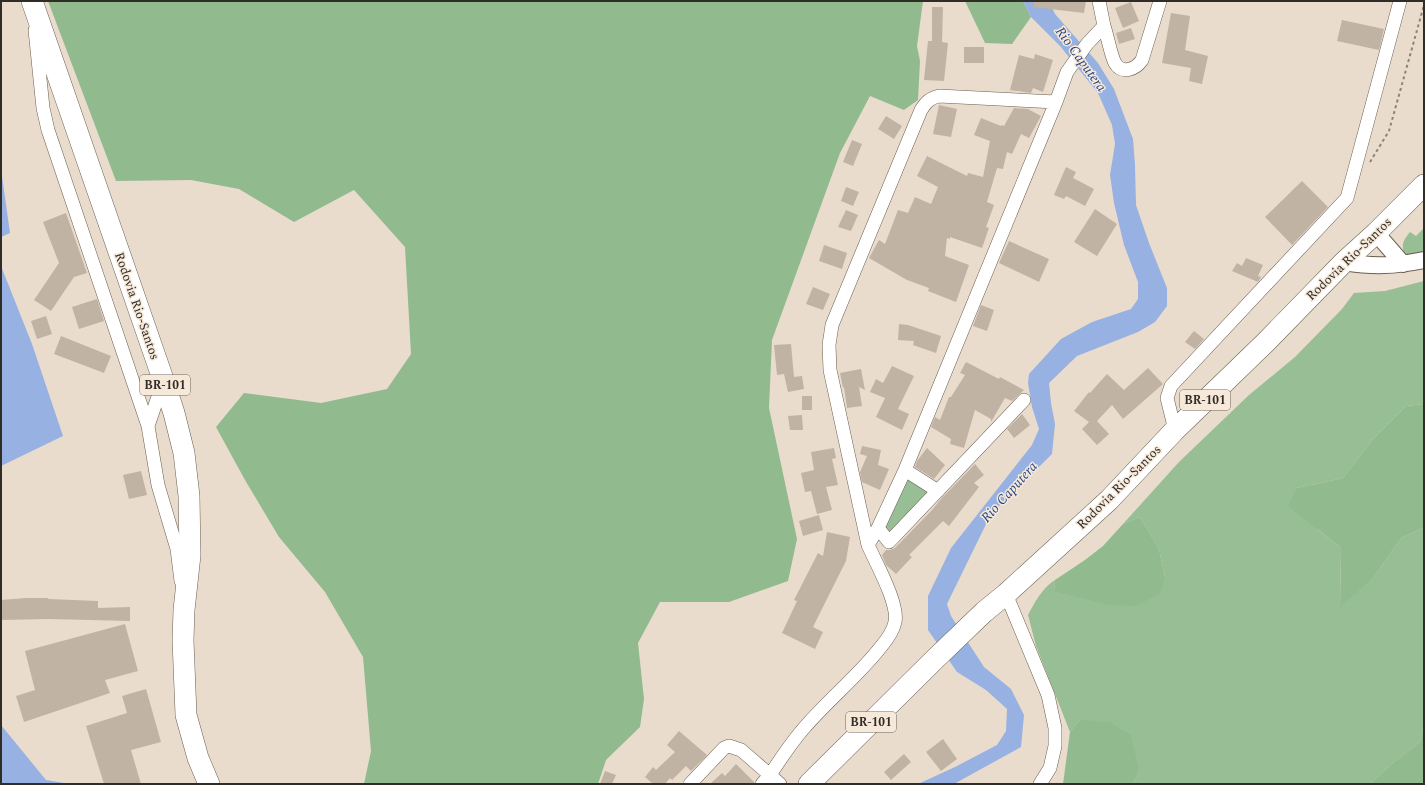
<svg xmlns="http://www.w3.org/2000/svg" width="1425" height="785" font-family="Spectral,serif">
	<style>
		.green { fill: #97be94 }
		.forest { fill: #91ba8f }
		.water { fill: #97b1e2 }
		.building { fill: #c0b3a4 }
		.lines { fill: none; stroke-linecap: round; stroke-linejoin: round }
		.minor-casing { stroke: #6a5e51; stroke-width: 14 }
		.tertiary-casing { stroke: #6a5e51; stroke-width: 18 }
		.trunk-casing { stroke: #6a5e51; stroke-width: 22 }
		.path { stroke: #8c8379; stroke-width: 2; stroke-dasharray: 3 3; stroke-linecap: butt }
		.minor { stroke: #fff; stroke-width: 13 }
		.tertiary { stroke: #fff; stroke-width: 16 }
		.trunk { stroke: #fff; stroke-width: 21 }
		.labels { text-anchor: middle; dominant-baseline: central; stroke-width: 3; stroke-linejoin: round; paint-order: stroke }
		.shield { fill: #f6e9da; stroke: #6c655c; stroke-width: 1 }
		.shield-label { font-size: 12px; font-weight: bold; fill: #312c26 }
		.street-label { font-size: 13px; fill: #312c26; stroke: #f6e9da }
		.water-label { font-size: 14px; font-style: italic; fill: #274580; stroke: #f6e9da }
	</style>
	<rect width="100%" height="100%" fill="#e9dccd"/>
	<!-- green -->
	<path class="green" d="M1424,228V258H1405C1402,245 1401,243 1410,232L1416,236Z
		M1424,281V404L1406,406L1373,439L1343,478L1297,488L1318,530L1341,548L1340,606L1372,580L1401,538L1423,528L1424,529V723L1420,742L1394,762L1370,784H1133L1139,771L1080,720L1070,732L1036,646L1028,615C1035,602 1042,588 1055,580L1054,591L1165,577L1159,549L1140,517L1123,524L1179,462L1249,395L1295,357L1342,309L1354,293L1385,291Z
		M907,473L934,491L889,538L881,528Z"/>
	<!-- forest -->
	<path class="forest" d="M48,1H923L917,46L920,61L918,100L904,110L870,96L840,153L772,340L769,408L797,539L788,581L729,602H660L638,643L644,699L640,727L606,760L598,784H364L371,751L363,657L325,592L279,537L245,480L216,427L244,393L321,403L387,389L411,354L405,247L354,190L294,222L239,189L191,180L116,181Z
		M965,1H1023L1031,17L1012,44L985,43Z
		M1424,404V529L1423,528L1401,538L1372,580L1340,607L1341,548L1288,506L1297,488L1343,478L1373,439L1406,406Z
		M1140,517L1159,549L1165,577L1160,594L1135,606L1109,605L1054,591L1055,580L1085,560L1103,546L1123,524Z
		M1080,720L1109,722L1131,735L1139,771L1133,784H1063L1070,732Z
		M1424,723V784H1370L1394,762L1420,742Z"/>
	<!-- water -->
	<path class="water" d="M1023,1H1049L1055,14L1098,63L1114,89L1133,139L1135,165L1136,205L1149,243L1167,288V306L1155,322L1138,332L1077,356L1049,383L1051,403L1055,424L1052,454L991,514L947,604L951,616L984,667L1011,689L1024,715L1021,747L954,784H918L955,767L997,745L1006,731L1007,709L986,690L957,672L928,630V596L951,548L1032,445L1039,429L1032,407L1028,383L1029,374L1061,339L1092,322L1131,309L1138,299V282L1124,245L1114,203L1110,175L1115,144L1112,125L1098,93L1060,46L1031,17Z
		M1,169L10,233L1,237Z
		M1,266L32,344L63,436L1,466Z
		M1,694V725L46,780L70,784H1Z"/>
	<!-- building -->
	<path class="building" d="M1034,1H1086L1084,13L1033,7Z
		M1131,2L1139,21L1123,28L1115,8Z
		M932,7H943L942,42L948,43L944,81L924,80L928,41H932Z
		M1171,13L1190,16L1185,50L1208,56L1202,84L1189,81L1191,68L1162,63Z
		M1342,20L1384,29L1379,50L1337,41Z
		M1131,28L1135,39L1119,44L1116,33Z
		M964,47H984V63H964Z
		M1035,54L1053,60L1043,92L1033,88L1031,93L1010,90L1019,55L1034,59Z
		M939,105L957,109L951,137L933,134Z
		M1014,108L1028,109L1041,116L1029,138L1021,134L1012,154L1007,152L1003,169L997,168L987,202L994,205L986,227L989,228L982,248L950,237V239L947,238L945,256L969,265L956,302L928,291L929,288L907,280L869,258L879,240L885,244L898,210L908,213L915,197L931,204L938,187L917,176L927,156L967,176L968,173L983,177L990,141L974,135L981,118L1001,126V125L1004,126Z
		M886,116L902,126L894,139L878,129Z
		M852,140L862,144L853,166L843,162Z
		M1066,167L1076,172L1073,178L1094,189L1085,206L1066,196L1064,199L1054,195Z
		M1302,181L1328,207L1292,245L1265,217Z
		M846,187L859,192L853,206L841,201Z
		M1095,209L1117,224L1097,256L1074,242Z
		M846,210L858,215L851,231L838,227Z
		M66,213L87,273L74,277L51,311L34,300L59,263L43,222Z
		M1009,241L1049,259L1039,282L999,263Z
		M824,245L847,253L842,269L819,261Z
		M1246,258L1263,265L1258,276L1261,277L1258,282L1232,271L1237,263L1242,266Z
		M813,287L830,294L823,310L806,304Z
		M97,299L104,321L79,329L72,307Z
		M981,305L994,310L987,331L973,326Z
		M46,316L52,334L37,339L31,321Z
		M899,324L908,325L941,336L936,353L913,345L914,341L898,340Z
		M1194,331L1204,339L1195,349L1185,342Z
		M61,336L111,356L104,373L54,354Z
		M791,344L794,377L802,376L804,389L788,392L784,374L777,375L774,345Z
		M966,362L999,379L1000,377L1024,390L1012,401L1005,398L991,422V419L975,410L964,448L950,444L951,439L931,427L935,417L940,420L949,397H951L965,375L960,373Z
		M892,366L914,376L898,409L909,414L902,430L876,417L885,398L870,392L876,379L883,383Z
		M1148,368L1163,384L1123,419L1112,405L1097,421L1109,434L1097,445L1082,429L1089,422L1074,411L1089,392L1090,393L1107,374L1124,390Z
		M861,369L865,390L859,387L862,406L847,408L844,387L843,388L840,373Z
		M802,396H812V410H802Z
		M1022,414L1030,425L1014,438L1007,429Z
		M802,415L803,430H790L788,416Z
		M862,446L881,450L878,465L889,469L880,490L862,482L860,472L867,456L860,454Z
		M834,448L836,458L832,459L838,485L826,487L832,510L817,514L811,491L805,492L801,473L814,470L811,452Z
		M927,448L945,465L934,479L915,467L917,461Z
		M975,464L984,475L974,483L979,487L949,526L943,521L909,555L912,557L896,574L886,565L882,555L886,550H890L895,548L932,510L941,499Z
		M141,471L147,495L129,499L123,475Z
		M819,515L823,530L803,536L799,521Z
		M827,532L850,537L846,561L813,627L823,632L815,649L782,633L797,601L794,600L818,553L823,556Z
		M26,598H48V599L98,601V608L130,607V621L48,619L1,620V600Z
		M125,624L138,671L105,680L110,693L24,722L16,696L35,690L25,651Z
		M146,689L161,742L131,750L141,784H104L86,726L127,713L122,696Z
		M679,731L707,755L691,771L686,766L672,780L670,778L665,784H653L645,777L653,767L656,770L675,752L667,745Z
		M943,739L957,759L941,771L926,752Z
		M904,754L911,762L891,780L884,772Z
		M736,764L754,782V784H710L722,773L725,776Z
		M605,771L616,775L612,784H600Z"/>
	<g class="lines">
		<defs>
			<path id="minor" d="M1104,26C1107,34 1111,56 1115,63C1122,75 1136,69 1142,60L1160,1
				M35,30L43,108L48,130L148,426L158,485L177,549L181,581
				M148,426L163,382
				M1175,430L1167,398L1171,386L1347,198L1400,1
				M905,470L938,491
				M878,528L889,542L1024,400
				M868,545L830,370L829,345L832,325L921,110C926,102 930,98 939,96L1056,102
				M1006,594L1048,695L1055,728V746L1050,768L1040,784
				M690,784L724,748L729,746L741,750L770,775L762,784
				M780,784L770,775C781,758 791,743 804,728C828,700 857,677 880,648C886,641 893,632 895,622C899,604 876,563 868,545L878,528L905,470L1056,102L1067,72L1087,44L1104,26L1099,1"/>
			<path id="tertiary" d="M1376,233L1403,264
				M1344,262C1374,267 1394,266 1424,260"/>
			<path id="trunk" d="M32,1L164,382L174,413L184,453L189,496L190,555L184,610L183,640L186,715L198,758L209,784
				M809,784L934,660L984,612L1006,594L1109,500L1175,430L1266,342L1344,262L1376,233L1424,185"/>
		</defs>
		<!-- minor casing -->
		<use href="#minor" class="minor-casing"/>
		<!-- tertiary casing -->
		<use href="#tertiary" class="tertiary-casing"/>
		<!-- trunk casing -->
		<use href="#trunk" class="trunk-casing"/>
		<!-- path -->
		<path class="path" d="M1370,162L1389,131L1424,5"/>
		<!-- minor -->
		<use href="#minor" class="minor"/>
		<!-- tertiary -->
		<use href="#tertiary" class="tertiary"/>
		<!-- trunk -->
		<use href="#trunk" class="trunk"/>
	</g>
	<g class="labels">
		<!-- shield labels -->
		<g class="shield">
			<rect x="140" y="375" width="50" height="20" rx="3"/>
			<rect x="1180" y="390" width="50" height="20" rx="3"/>
			<rect x="846" y="712" width="50" height="20" rx="3"/>
		</g>
		<g class="shield-label">
			<text x="165" y="385">BR-101</text>
			<text x="1205" y="400">BR-101</text>
			<text x="871" y="722">BR-101</text>
		</g>
		<!-- street labels -->
		<g class="street-label">
			<text transform="translate(1349 259) rotate(-44)">Rodovia Rio-Santos</text>
			<text transform="translate(137 306) rotate(71)">Rodovia Rio-Santos</text>
			<text transform="translate(1119 487) rotate(-45)">Rodovia Rio-Santos</text>
		</g>
		<!-- water labels -->
		<g class="water-label">
			<text transform="translate(1081 59) rotate(54)">Rio Caputera</text>
			<text transform="translate(1009 492) rotate(-48)">Rio Caputera</text>
		</g>
	</g>
	<!-- border -->
	<rect width="1425" height="785" fill="none" stroke="#312c26" stroke-width="4"/>
</svg>
